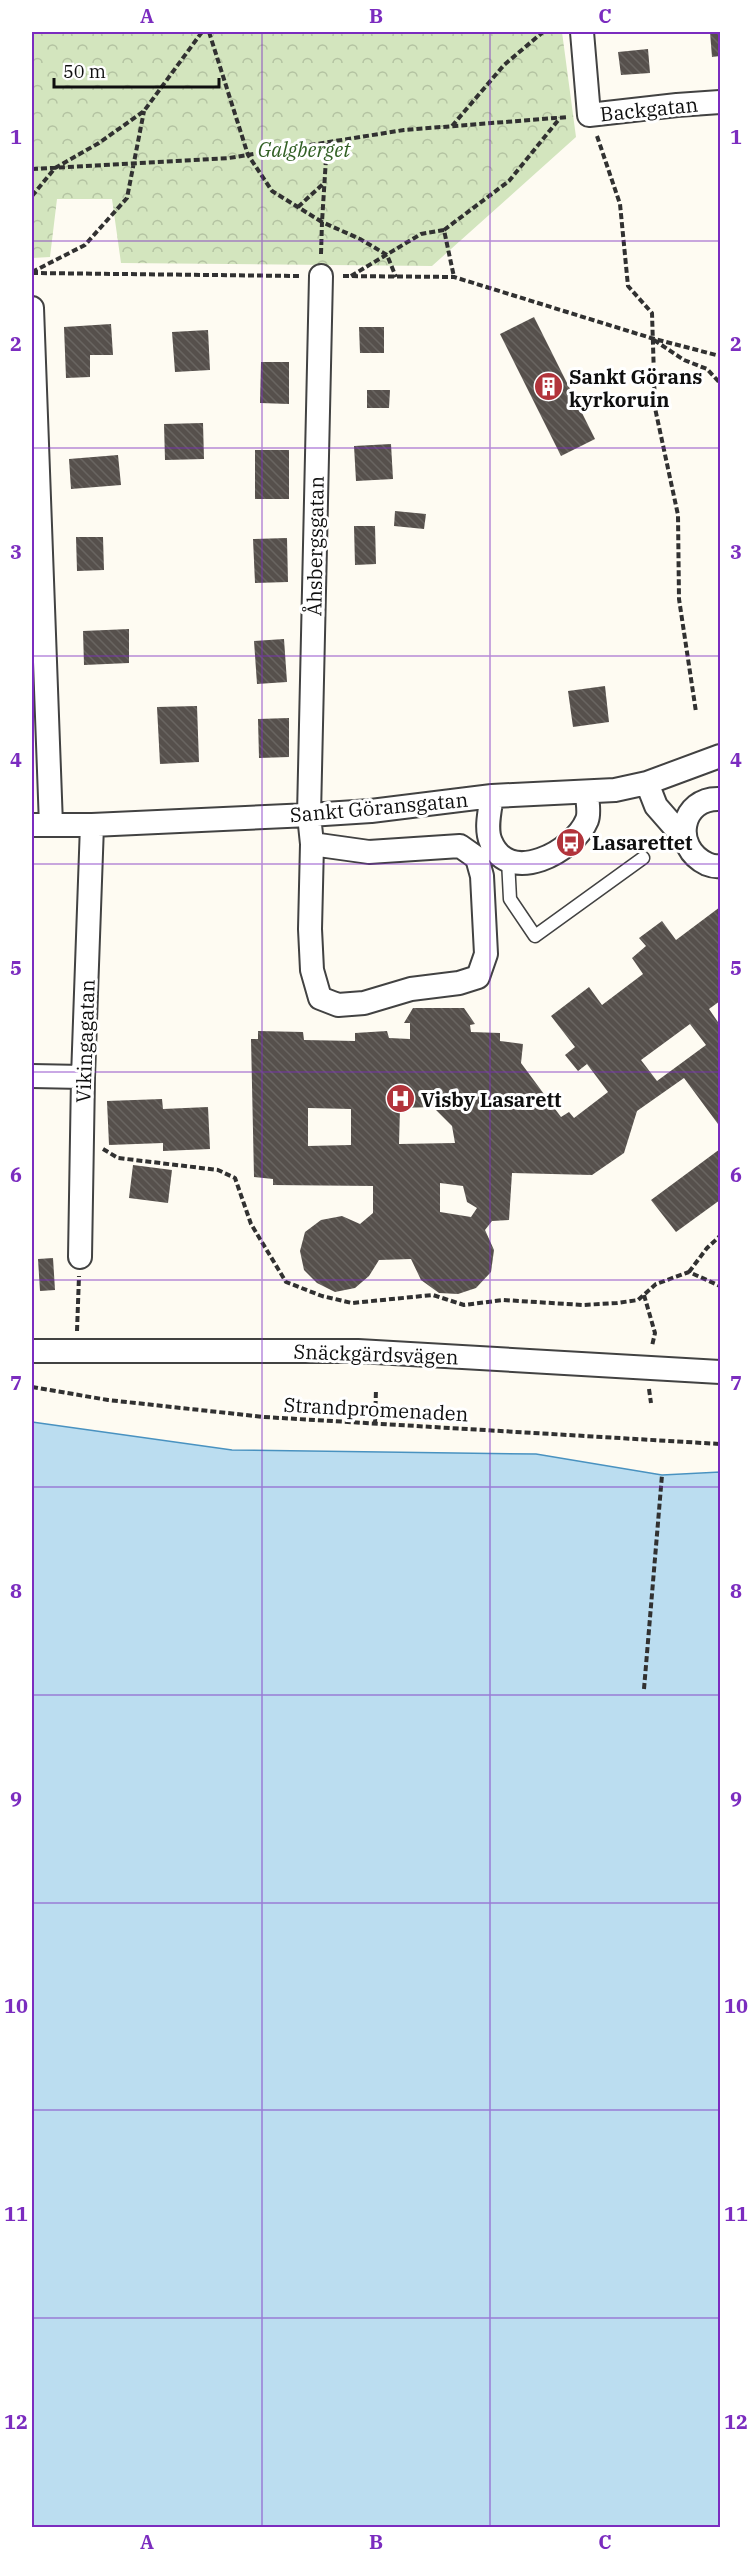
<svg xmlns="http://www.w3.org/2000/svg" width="752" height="2559" font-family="'IBM Plex Serif',serif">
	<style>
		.park { fill: url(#park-crowns) }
		.water { fill: #bbddf0; stroke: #4992c0; stroke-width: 1.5 }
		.building { fill: url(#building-back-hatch); fill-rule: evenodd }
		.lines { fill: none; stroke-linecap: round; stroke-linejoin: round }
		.service-casing { stroke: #424242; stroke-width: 15 }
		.minor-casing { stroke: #424242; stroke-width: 26 }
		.path { stroke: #313131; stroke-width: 4; stroke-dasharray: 6 3; stroke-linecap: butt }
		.service { stroke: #fff; stroke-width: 12 }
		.minor { stroke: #fff; stroke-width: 22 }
		.grid { fill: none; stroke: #7b2cbf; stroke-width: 1.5; stroke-opacity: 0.55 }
		.labels { text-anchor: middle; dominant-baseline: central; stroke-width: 6; stroke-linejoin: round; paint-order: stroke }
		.street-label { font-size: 20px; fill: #0f0f0f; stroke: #fff }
		.park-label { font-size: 20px; font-style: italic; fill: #326025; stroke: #fff }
		.poi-label { font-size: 20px; font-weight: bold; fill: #0f0f0f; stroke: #fff; text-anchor: start }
		.neatline { fill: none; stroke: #7b2cbf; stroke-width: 2 }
		.grid-label { font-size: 20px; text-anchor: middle; font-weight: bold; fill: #7b2cbf }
	</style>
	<defs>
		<pattern id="park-crowns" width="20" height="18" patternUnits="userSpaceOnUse" patternTransform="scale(1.5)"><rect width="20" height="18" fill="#d3e5be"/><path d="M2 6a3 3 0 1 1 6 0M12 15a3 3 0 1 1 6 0" fill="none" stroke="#b4c3a2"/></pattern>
		<pattern id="building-back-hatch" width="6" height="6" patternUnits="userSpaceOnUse" patternTransform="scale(1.5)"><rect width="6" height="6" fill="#56504c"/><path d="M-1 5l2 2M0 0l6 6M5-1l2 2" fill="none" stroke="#696561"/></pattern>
	</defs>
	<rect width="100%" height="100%" fill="#fefbf2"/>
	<!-- park -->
	<path class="park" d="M32,32H562L576,137L432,266L121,263L112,199H57L50,257L32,258Z"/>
	<!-- water -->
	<path class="water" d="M32,1422L232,1450L536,1454L662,1475L720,1472V2527H32Z"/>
	<!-- building -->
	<path class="building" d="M710,32H720V56L712,57Z
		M648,49L650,73L621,75L618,52Z
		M534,317L595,439L561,456L500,334Z
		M111,324L113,355H90V377L66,378L64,327Z
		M359,327H384V353H360Z
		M208,330L210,370L175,372L172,332Z
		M261,362H289V404L260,403Z
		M367,390H390L389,408H367Z
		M203,423L204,459L165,460L164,424Z
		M391,444L393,479L356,481L354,446Z
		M255,450H289V499H255Z
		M118,455L121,485L71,489L69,459Z
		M395,511L426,514L424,529L394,526Z
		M354,526H375L376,564L355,565Z
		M76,537H103L104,570L77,571Z
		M287,538L288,582L255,583L253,539Z
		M129,629V663L84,665L83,631Z
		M284,639L287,682L257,684L254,641Z
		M605,686L609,722L573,727L568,691Z
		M197,706L199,762L160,764L157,707Z
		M289,718V757L259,758L258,719Z
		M720,907V1001L709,1009L720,1025V1122L718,1124L684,1078L637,1111L624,1153L592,1175L512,1173L509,1220L492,1221L485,1230L494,1250L491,1272L476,1288L458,1294L439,1293L421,1280L411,1259L379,1260L369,1276L355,1288L335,1292L317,1283L304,1270L300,1251L305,1232L321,1220L342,1216L360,1224L373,1213V1186L273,1185V1179L254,1177L251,1039H258V1031L303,1032L304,1040L355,1041V1033L387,1031L389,1038L410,1039V1023H404L413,1008H464L475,1024L470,1025L471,1032L500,1033V1041L523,1044L521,1063L561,1117L569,1112L574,1118L608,1092L587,1064L578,1071L565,1055L575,1047L551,1016L589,987L602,1005L643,974L632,958L646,946L639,938L662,921L676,940ZM690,1024L706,1045L657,1081L641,1060ZM433,1107L452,1126L455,1143L399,1144L400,1108ZM308,1108L351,1109V1145L308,1146ZM440,1183L463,1186L467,1202L477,1208L471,1217L440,1212Z
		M162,1099L163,1109L208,1107L210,1149L163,1151V1143L109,1145L107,1101Z
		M720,1149V1200L676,1232L651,1200Z
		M133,1165L172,1170L168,1203L129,1198Z
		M53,1258L55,1290L40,1291L38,1259Z"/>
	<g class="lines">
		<defs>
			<path id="service" d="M508,860L510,899L535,936L643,858"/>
			<path id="minor" d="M582,32L589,115L677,105L720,102
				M32,308L51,825
				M647,783L656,806L684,838
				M492,796C490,810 485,829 491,842C509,886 574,852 587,820C590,813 587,800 587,793
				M720,799C681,797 671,847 707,864C712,866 715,867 720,866
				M32,825H92L309,815L371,811L492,796L615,790L647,783L720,756
				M312,844L369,852L460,846L477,858L482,876L486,954L478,977L459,983L411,989L364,1003L338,1005L320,998L312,970L310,929L312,844L309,815L321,276
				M32,1076L83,1077
				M80,1257L83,1077L92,825
				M32,1351H358L720,1372"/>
		</defs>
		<!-- service casing -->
		<use href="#service" class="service-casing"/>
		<!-- minor casing -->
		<use href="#minor" class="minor-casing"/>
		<!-- path -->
		<path class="path" d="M209,32L248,155L272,191L322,222L327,143
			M452,126L504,65L543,32
			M597,136L620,204L628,286L652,313L655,408L678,515L679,599L696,712
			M32,169L229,158L404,130L568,117
			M32,196L55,168L99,143L144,111L202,32
			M298,207L324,183
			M444,230L509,181L560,118
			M321,254L322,222L360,239L387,255L396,277
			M32,272L85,245L127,198L144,111
			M32,273L299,276
			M343,276L454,277L651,338L720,356
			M351,276L421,234L444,230L454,277
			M654,340L684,360L707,369L720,383
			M103,1149L118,1158L218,1170L235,1178L251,1224L286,1282L322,1296L352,1303L433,1295L464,1305L503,1300L583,1305L617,1303L638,1300L656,1284L689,1272L720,1286
			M689,1272L707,1248L720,1236
			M644,1295L655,1333L652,1346
			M77,1331L79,1276
			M32,1387L108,1400L264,1417L720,1444
			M649,1389L651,1403
			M375,1425L376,1389
			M644,1689L662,1475"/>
		<!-- service -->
		<use href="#service" class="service"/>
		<!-- minor -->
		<use href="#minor" class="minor"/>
	</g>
	<!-- grid -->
	<path class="grid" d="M262,32V2528M490,32V2528M32,241H720M32,448H720M32,656H720M32,864H720M32,1072H720M32,1280H720M32,1487H720M32,1695H720M32,1903H720M32,2110H720M32,2318H720"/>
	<!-- icons -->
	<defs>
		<symbol id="building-disc" viewBox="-11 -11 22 22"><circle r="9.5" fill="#b2343b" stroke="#fff"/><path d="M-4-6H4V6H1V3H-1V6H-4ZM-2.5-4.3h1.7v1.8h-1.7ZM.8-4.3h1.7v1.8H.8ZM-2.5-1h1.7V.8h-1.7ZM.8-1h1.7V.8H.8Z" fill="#fff"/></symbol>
		<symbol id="bus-disc" viewBox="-11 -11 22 22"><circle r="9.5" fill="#b2343b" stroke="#fff"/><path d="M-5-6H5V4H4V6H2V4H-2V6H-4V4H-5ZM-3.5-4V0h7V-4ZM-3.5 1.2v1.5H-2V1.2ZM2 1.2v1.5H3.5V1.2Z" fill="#fff"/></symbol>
		<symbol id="hospital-disc" viewBox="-11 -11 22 22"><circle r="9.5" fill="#b2343b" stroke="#fff"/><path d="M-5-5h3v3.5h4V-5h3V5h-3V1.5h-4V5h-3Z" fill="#fff"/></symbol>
	</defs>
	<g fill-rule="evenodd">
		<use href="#building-disc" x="532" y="370" width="33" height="33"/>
		<use href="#bus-disc" x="554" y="826" width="33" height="33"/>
		<use href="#hospital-disc" x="384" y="1082" width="33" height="33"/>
	</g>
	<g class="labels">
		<!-- street labels -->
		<g class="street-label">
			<text transform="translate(649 109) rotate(-6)">Backgatan</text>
			<text transform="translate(315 546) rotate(-89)">Åhsbergsgatan</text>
			<text transform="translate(379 807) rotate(-5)">Sankt Göransgatan</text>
			<text transform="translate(85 1041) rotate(-88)">Vikingagatan</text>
			<text transform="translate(376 1354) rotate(2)">Snäckgärdsvägen</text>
			<text transform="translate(376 1409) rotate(3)">Strandpromenaden</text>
		</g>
		<!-- park labels -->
		<g class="park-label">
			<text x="304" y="149">Galgberget</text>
		</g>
		<!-- poi labels -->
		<g class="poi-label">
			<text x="569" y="376">Sankt Görans<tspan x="569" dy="23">kyrkoruin</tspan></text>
			<text x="592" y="842">Lasarettet</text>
			<text x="421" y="1099">Visby Lasarett</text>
		</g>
	</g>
	<!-- border -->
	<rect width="752" height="2559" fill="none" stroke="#ffffff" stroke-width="66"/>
	<!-- scale -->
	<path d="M54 78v9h165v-9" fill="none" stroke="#0f0f0f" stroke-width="3"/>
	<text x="63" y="78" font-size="18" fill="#0f0f0f" stroke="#ffffff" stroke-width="4.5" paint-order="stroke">50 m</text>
	<rect x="33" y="33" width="686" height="2493" class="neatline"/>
	<g class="grid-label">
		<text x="147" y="23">A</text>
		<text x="376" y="23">B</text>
		<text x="605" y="23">C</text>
		<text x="16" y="144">1</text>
		<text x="736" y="144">1</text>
		<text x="16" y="351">2</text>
		<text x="736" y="351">2</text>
		<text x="16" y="559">3</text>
		<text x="736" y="559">3</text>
		<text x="16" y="767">4</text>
		<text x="736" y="767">4</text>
		<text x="16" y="975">5</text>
		<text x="736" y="975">5</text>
		<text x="16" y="1182">6</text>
		<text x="736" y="1182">6</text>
		<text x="16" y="1390">7</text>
		<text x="736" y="1390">7</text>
		<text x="16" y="1598">8</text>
		<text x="736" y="1598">8</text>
		<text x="16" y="1806">9</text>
		<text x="736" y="1806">9</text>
		<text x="16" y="2013">10</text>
		<text x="736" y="2013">10</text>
		<text x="16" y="2221">11</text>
		<text x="736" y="2221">11</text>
		<text x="16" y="2429">12</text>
		<text x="736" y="2429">12</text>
		<text x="147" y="2549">A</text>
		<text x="376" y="2549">B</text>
		<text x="605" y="2549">C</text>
	</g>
</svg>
